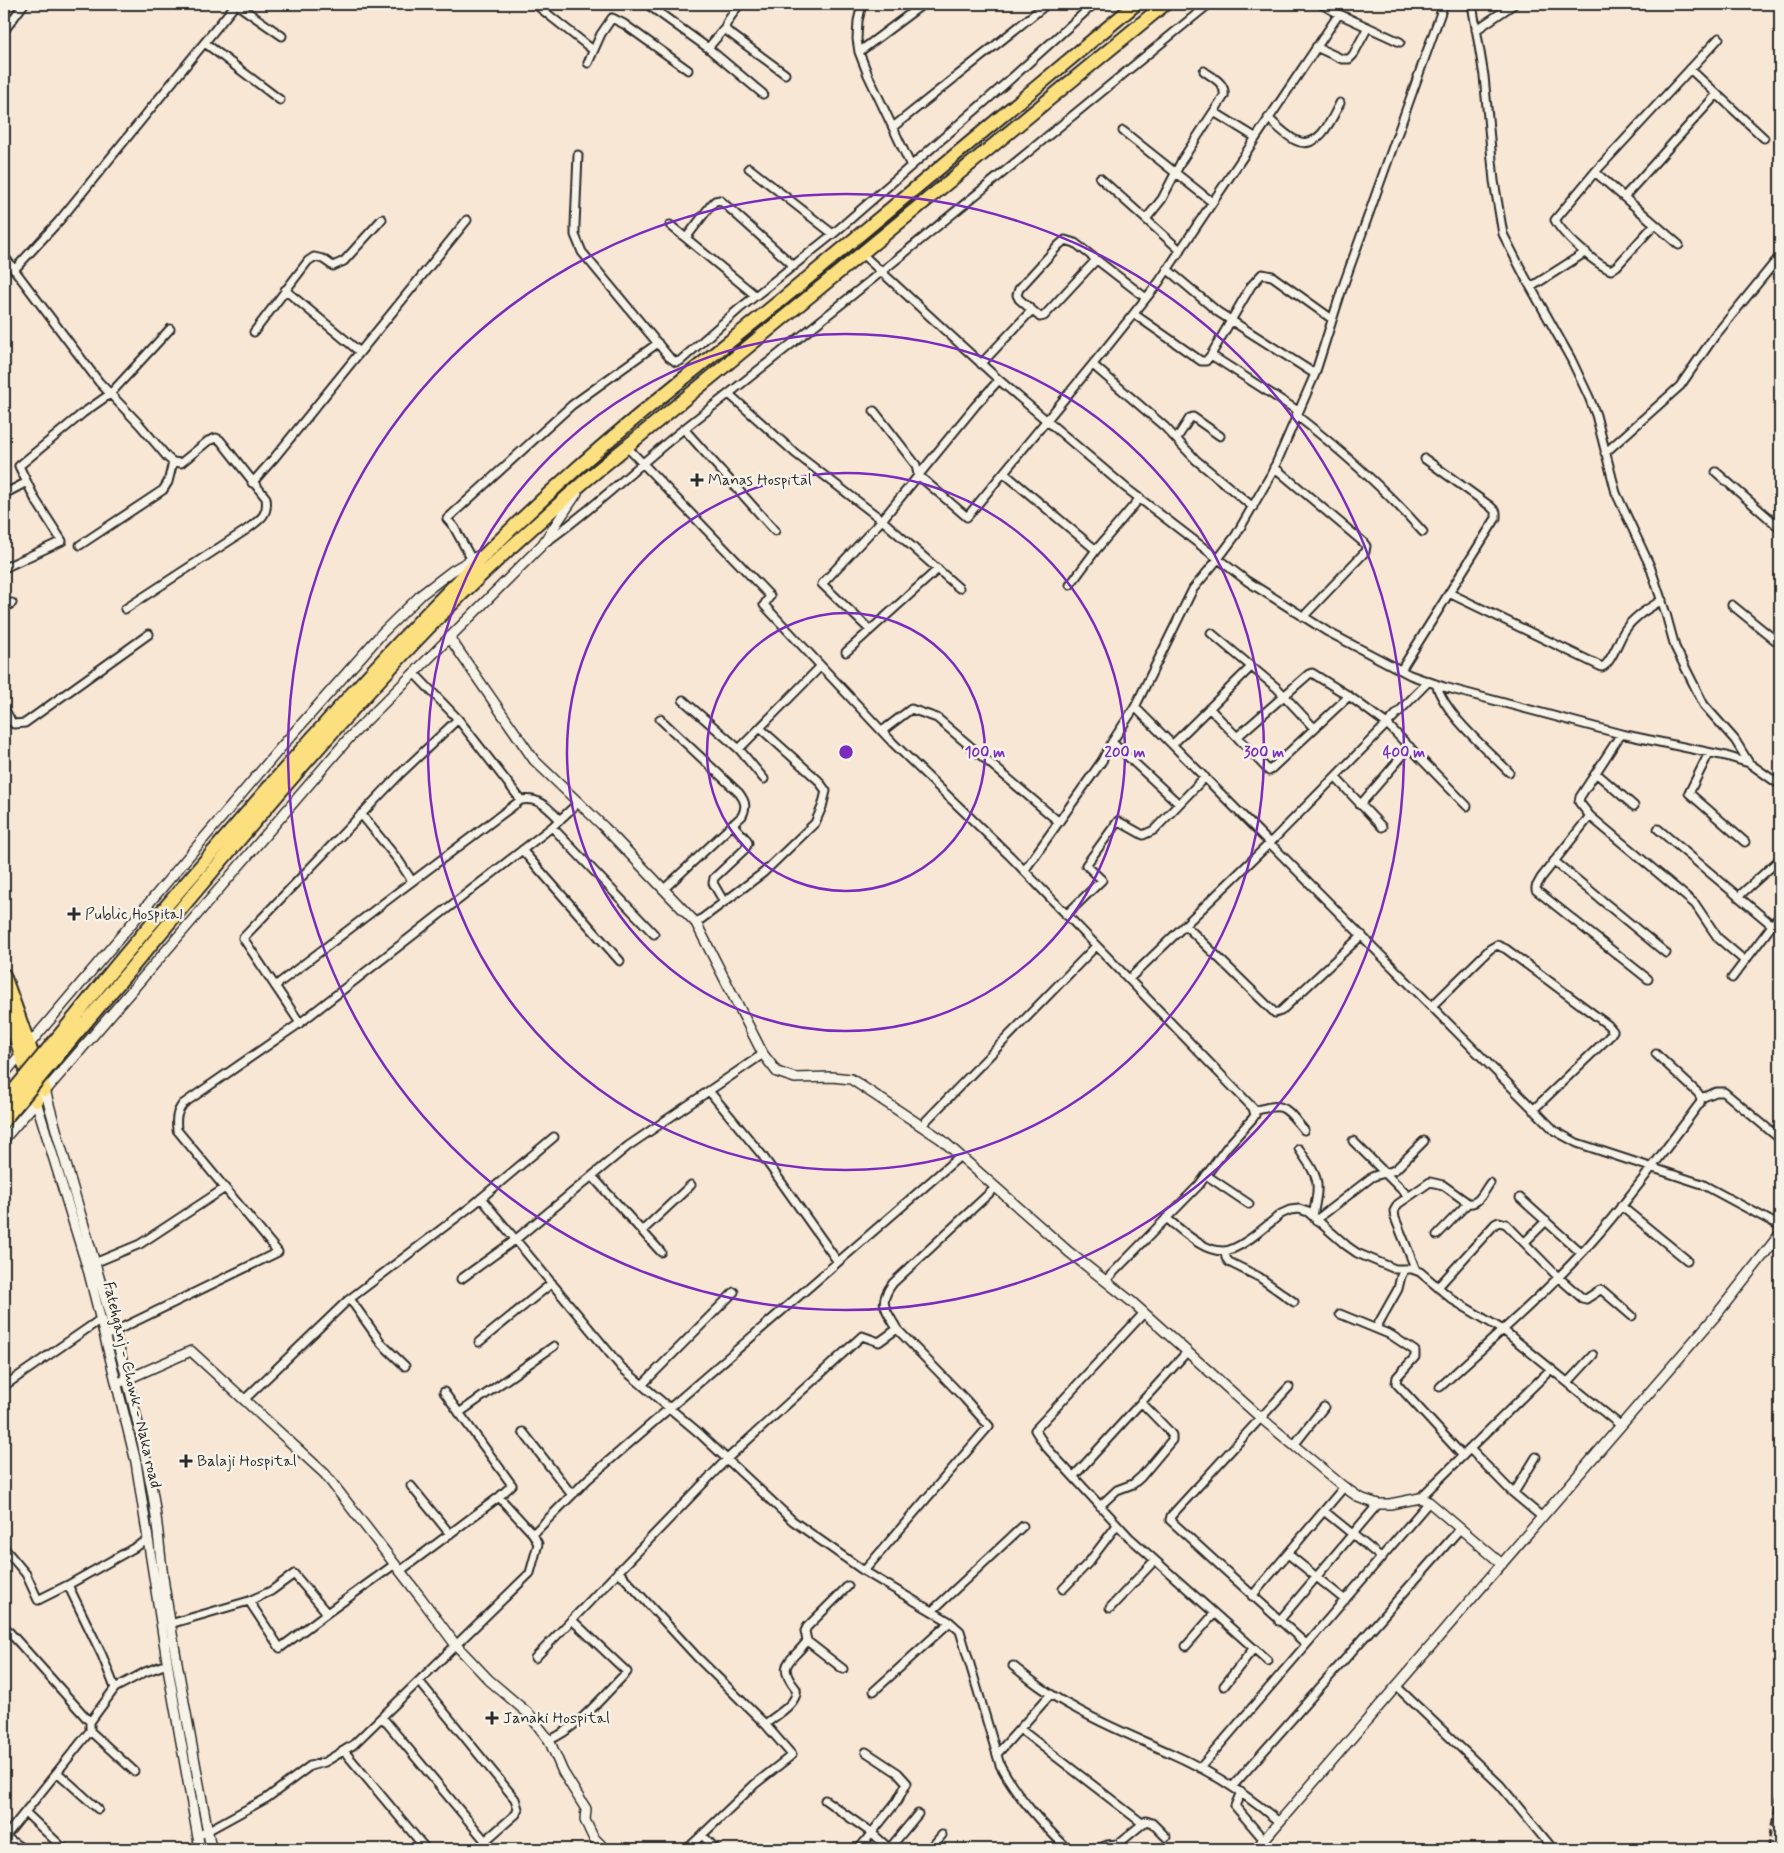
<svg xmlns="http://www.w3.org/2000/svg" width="1784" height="1853" font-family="Mynerve,sans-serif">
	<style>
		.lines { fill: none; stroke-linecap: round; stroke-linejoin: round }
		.minor-casing { stroke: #2b2b2b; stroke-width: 11 }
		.tertiary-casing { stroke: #2b2b2b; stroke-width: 12 }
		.trunk-casing { stroke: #2b2b2b; stroke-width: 16 }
		.minor { stroke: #f7f3e8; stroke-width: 7 }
		.tertiary { stroke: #f7f3e8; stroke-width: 9 }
		.trunk { stroke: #fce080; stroke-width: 12 }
		.rail { stroke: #2b2b2b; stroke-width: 2.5; stroke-dasharray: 8 4; stroke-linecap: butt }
		.trunk-bridge-casing { stroke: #2b2b2b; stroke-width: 16; stroke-linecap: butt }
		.trunk-bridge { stroke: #fce080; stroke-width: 12 }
		.ring { fill: none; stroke: #7b2cbf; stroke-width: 2.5 }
		.poi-dot { fill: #2b2b2b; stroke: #f7f3e8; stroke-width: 2 }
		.labels { text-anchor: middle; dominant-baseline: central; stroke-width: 5; stroke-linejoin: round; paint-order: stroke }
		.poi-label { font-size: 16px; fill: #2b2b2b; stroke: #f7f3e8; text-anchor: start }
		.street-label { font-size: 16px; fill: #2b2b2b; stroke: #f7f3e8 }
		.centre { fill: #7b2cbf; stroke: #f7f3e8; stroke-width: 2.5 }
		.ring-label { font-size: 15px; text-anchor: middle; font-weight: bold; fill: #7b2cbf; stroke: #f7f3e8; stroke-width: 5; stroke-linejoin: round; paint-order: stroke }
	</style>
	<rect width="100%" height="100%" fill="#f8e7d5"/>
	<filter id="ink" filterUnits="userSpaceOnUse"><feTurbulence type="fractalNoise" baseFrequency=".02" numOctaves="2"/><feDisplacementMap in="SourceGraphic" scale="10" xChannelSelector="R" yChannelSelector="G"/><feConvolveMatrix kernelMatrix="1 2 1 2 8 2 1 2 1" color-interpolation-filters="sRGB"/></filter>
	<g filter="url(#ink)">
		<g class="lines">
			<defs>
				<path id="minor" d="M236,4L282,36
					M535,4L593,50
					M647,4L708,48L763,94
					M738,4C736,13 727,18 725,28L727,31L785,74
					M862,4L858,21L857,39L859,52L868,75L911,166
					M1321,4L1339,14L1400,42
					M1444,4L1342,289L1315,374L1272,473L1236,535L1218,559L1193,589L1135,707L1555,1131L1577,1143L1702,1184L1780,1226
					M1472,4L1484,76L1494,181L1503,234L1525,277L1571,359L1589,397L1596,415L1616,493L1650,566L1666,614L1675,647L1704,705L1735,740L1749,763
					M1476,30L1514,4
					M4,31L24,4
					M205,43L280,100
					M1316,47L1342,59H1349L1353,55L1368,27
					M708,48L725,28
					M859,52L923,4
					M588,63L601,34L612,18L624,24L688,70
					M1690,69L1764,138
					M1214,112L1255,137
					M1268,118C1276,125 1285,135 1295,140C1318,152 1332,119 1340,103
					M893,127L1047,4
					M1123,131L1212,202
					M578,155L575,225V235L582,252L669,357L676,362L680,361L739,309L833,234L1005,84L1094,4
					M749,168L833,234
					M1595,172L1679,245
					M1100,178L1180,250
					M1624,197L1717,94
					M1146,219L1162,199L1182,160L1224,96C1226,83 1213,78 1204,71
					M1655,224L1617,266L1611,270C1595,264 1563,235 1555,220L1595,172L1719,38
					M670,225L756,296
					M686,238L711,205L715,201L720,200L794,266
					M861,253L999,380L1126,488L1247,581L1328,632L1410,675L1444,687L1621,734L1726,756L1749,763L1780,785
					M4,256L99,382L140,425L168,458L173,462L181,463L208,441L216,438L220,440L266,498C269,516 259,520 246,530L125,609
					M1096,260L1044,316L1040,317L1019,299L1017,295L1019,289L1059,245L1065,240L1075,243L1146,298
					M1167,269L1218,312L1315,374
					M14,270L59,221L236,4
					M1531,287L1586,252
					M285,290L360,352
					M1134,314L1201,361H1206L1211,355L1251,286L1262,274L1272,276L1332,319
					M254,332L308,261L314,257L323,259L333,266L344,261L382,219
					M1211,355L1298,411
					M981,364L1031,311
					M1093,365L1165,427L1196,460L1253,507
					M729,394L795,453L882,520L959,588
					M874,411L916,465L918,475L967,517L1107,347L1159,282L1339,14
					M1296,415C1342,451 1385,489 1423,532
					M684,429L775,531
					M1177,438L1190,418L1193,417L1220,436
					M626,446L770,596L764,605L893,743L1010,856L1253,1108L1255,1115L1253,1118L1227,1147L1199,1185L1106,1280
					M1605,453L1680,386L1714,337L1780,256
					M1274,467L1363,542L1366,546L1365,552L1303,617
					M1716,472L1780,528
					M1004,473L1096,550
					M252,483L275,457L467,220
					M4,494L27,482
					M546,542C595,508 638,465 685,428C862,290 1035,146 1209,4
					M80,545L163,490L168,482L173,462
					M472,560L454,527L447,519L572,405L658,343
					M4,568L62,541L35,499L19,466L83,413L110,394L170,329
					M1070,585L1096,550L1140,498
					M1449,593L1602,667C1611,664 1619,639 1625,630C1634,616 1648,609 1662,600
					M1732,605L1780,644
					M4,608L12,603
					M870,630L822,584L882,520L976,405L999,380
					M1211,633L1277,688L1314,728
					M846,652L938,569
					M1401,670L1496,518V512L1490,506L1425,459
					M1436,684C1446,716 1486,748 1509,772
					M1349,696L1312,673L1309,674L1237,737L1269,771L1349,696L1387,724L1467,806
					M683,700L739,749L764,779
					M4,708L11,721L14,724L25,723L149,634
					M1209,708L1237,737
					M660,719L739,793C745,801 747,806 742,816L664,889
					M882,731L911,709L937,718L1059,822
					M1621,734L1580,797L1579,802L1590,816L1695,904L1718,938L1745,961
					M1112,742L1135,707
					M1173,744L1251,667
					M739,749L821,666
					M1709,753L1689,793L1745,842
					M1596,773L1634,806
					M1335,777L1382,827
					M521,800C540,797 548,808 560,820
					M1360,805L1410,747
					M361,814L399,861L412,881
					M1590,816L1541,878L1536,887V890L1648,979
					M552,827L654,934
					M1658,829L1772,925
					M522,850L620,961
					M1554,861L1666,953
					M1024,871L1102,761L1112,742L1179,804
					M1739,896L1780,859
					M724,902L713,883L714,878L745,849L748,843L747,840L732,824
					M1066,915L1102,880L1086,865L1118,821L1143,835L1154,830L1205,777
					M696,923L763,873L815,823L822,807L826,791L818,780L760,728
					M1185,925L1275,1013L1281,1011L1362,935
					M1732,978L1780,915
					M1129,979L1270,843L1428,682
					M275,986L398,892L521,800L458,719L414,673
					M1432,1006L1490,949L1497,945L1506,949L1608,1025L1613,1031L1608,1038L1533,1110
					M300,1023L243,938L400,774L458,719
					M709,1091L762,1155L838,1262
					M1701,1098L1716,1092H1724L1780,1139
					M1254,1111C1285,1102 1284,1106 1304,1130
					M921,1126L1096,946
					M1353,1141L1408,1196
					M1299,1149C1320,1180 1320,1180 1313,1216
					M1206,1175L1249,1204
					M592,1176L661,1252
					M225,1188L177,1130C176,1119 176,1113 183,1104L300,1023L552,827L579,802
					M481,1198L622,1368L699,1433L793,1521L864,1571L950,1622L960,1631L1000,1765C1018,1798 1041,1823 1068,1849
					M1520,1198L1581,1253
					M1621,1206L1687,1260
					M1166,1218C1182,1230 1202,1251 1223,1251C1240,1251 1268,1224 1281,1214L1290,1210L1299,1209L1308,1212L1347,1246L1357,1253L1395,1269H1412L1420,1272L1453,1300L1503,1330L1620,1425
					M1316,1220L1372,1177C1380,1173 1388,1174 1396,1169L1424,1141
					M642,1231L691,1185
					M1437,1235L1468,1203
					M1525,1242L1546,1221
					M1225,1251L1226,1258L1229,1262L1259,1277L1294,1302
					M92,1264L140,1244L225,1188L278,1252L105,1336
					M1416,1270L1395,1218L1394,1211L1398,1204L1430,1182L1443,1185L1468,1203C1479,1205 1484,1191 1490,1183
					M461,1279L515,1240L628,1146L763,1054
					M1438,1287L1495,1224L1499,1222L1506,1224L1558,1277L1582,1298L1586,1299L1600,1290L1603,1291L1632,1316
					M350,1299L382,1344L405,1366
					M1143,1314L1035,1430L1046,1447L1129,1537L1268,1661
					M1340,1314L1391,1335L1415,1351V1357L1397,1377L1396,1383L1463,1456
					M1376,1328L1398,1289L1401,1276L1405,1269
					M479,1342L552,1283
					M1568,1382L1593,1355
					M642,1385L734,1292
					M4,1386L101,1319
					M1289,1387L1171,1516L1170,1520L1306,1644
					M1440,1387C1490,1341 1543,1296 1589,1245C1629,1200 1664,1151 1700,1103L1701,1098L1698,1093L1656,1054
					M444,1392L512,1485L499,1497
					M244,1400L347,1301L473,1205L554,1137
					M459,1413L554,1346
					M523,1432L572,1495
					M1294,1445L1324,1407
					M1470,1449L1511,1491L1542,1517
					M1074,1476L1187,1352
					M411,1486L450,1534
					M1514,1493L1536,1457
					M1420,1498L1551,1369
					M1100,1506L1117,1490L1133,1484L1141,1477L1172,1440V1435L1169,1431L1141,1402
					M1324,1511L1382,1558
					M4,1548L26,1574L38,1600L68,1585L102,1655L115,1688
					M1288,1554L1345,1600
					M400,1571L499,1497L533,1534
					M618,1571L697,1657L765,1724L792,1755L755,1784L702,1835L716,1849
					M864,1571L989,1426L964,1398L897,1329
					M68,1585L148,1540
					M1063,1589L1089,1562L1117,1525
					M1252,1596L1344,1487
					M249,1601L271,1591L294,1574L327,1613L395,1564
					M1110,1608L1154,1561
					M932,1611L1023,1526
					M1279,1621L1378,1504
					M170,1624L249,1601L280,1648L327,1613
					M4,1626L90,1722V1731L5,1837
					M807,1641L843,1669
					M1186,1646L1214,1614
					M535,1658L727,1459L862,1336L879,1342L897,1329C886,1309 877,1304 893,1283L996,1187
					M1013,1666C1032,1681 1051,1696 1073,1707C1104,1725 1137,1738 1170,1753C1209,1770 1246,1794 1279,1822
					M419,1681L515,1799L518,1809L516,1814L485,1841
					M1224,1686L1253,1649
					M1396,1686L1500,1785L1553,1849
					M874,1691L950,1622
					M382,1717L492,1849
					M90,1722L115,1688L145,1672L167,1664
					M765,1724C775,1716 799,1703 796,1689C775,1663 792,1662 807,1641L805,1631L807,1627L848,1586
					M1020,1729L1142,1823
					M90,1731L134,1771
					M549,1740C576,1730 606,1693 627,1672L572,1620
					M344,1751L426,1849
					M997,1754L1051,1694
					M1200,1768L1429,1502
					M57,1772L98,1809
					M1232,1787L1460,1529
					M1241,1792L1235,1806L1264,1840
					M825,1800L873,1834L890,1849
					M25,1812L64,1849
					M4,1836L23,1849
					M198,1836L267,1798L310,1766L325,1762L353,1745L530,1573L538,1544L533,1534L588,1479L960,1156
					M687,1849L702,1835
					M859,1849L897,1801L907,1783L898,1773L866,1752
					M889,1849L918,1814
					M930,1849L942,1835
					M1097,1849L1107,1845L1118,1844L1146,1821L1152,1823L1166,1837"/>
				<path id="tertiary" d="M449,637L534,760L604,827L696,923L763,1054L777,1072L795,1078L832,1077L851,1079L941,1139L1069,1252L1132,1302L1261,1418L1344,1487L1360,1498L1378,1504H1390L1420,1498L1429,1502L1502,1564
					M4,1074L283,745L383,632L422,594L452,571L478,556
					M45,1090C81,1223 127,1356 152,1490C159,1528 160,1566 167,1603C180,1685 196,1767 211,1849
					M36,1101L89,1273L136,1462L170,1680L200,1849
					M4,1139L349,738L542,545L577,493
					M121,1382L191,1351L325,1474L421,1598L455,1644L489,1680L529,1714L549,1740L563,1772L586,1809L585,1820L593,1837L605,1849
					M1256,1849L1717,1314L1780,1234"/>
				<path id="trunk" d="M4,975L45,1090
					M4,1002L36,1101
					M78,1013C131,945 188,881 244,816C348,695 456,576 575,470C646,406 723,348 797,287C910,193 1023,98 1136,4
					M86,1022C199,888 310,751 431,625C480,574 533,527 586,480L1165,4"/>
			</defs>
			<!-- minor casing -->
			<use href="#minor" class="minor-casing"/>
			<!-- tertiary casing -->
			<use href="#tertiary" class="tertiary-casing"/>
			<!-- trunk casing -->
			<use href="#trunk" class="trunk-casing"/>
			<!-- minor -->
			<use href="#minor" class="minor"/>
			<!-- tertiary -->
			<use href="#tertiary" class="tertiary"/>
			<!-- trunk -->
			<use href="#trunk" class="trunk"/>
			<!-- rail -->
			<path class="rail" d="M1767,1849L1780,1784"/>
			<defs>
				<path id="trunk-bridge" d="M4,1102L78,1013
					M4,1120L86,1022"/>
			</defs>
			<!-- trunk-bridge casing -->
			<use href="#trunk-bridge" class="trunk-bridge-casing"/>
			<!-- trunk-bridge -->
			<use href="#trunk-bridge" class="trunk-bridge"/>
		</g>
	</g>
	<!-- distance rings -->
	<g class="ring">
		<circle cx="846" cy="752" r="139"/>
		<circle cx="846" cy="752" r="279"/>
		<circle cx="846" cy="752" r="418"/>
		<circle cx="846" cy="752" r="558"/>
	</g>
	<!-- markers -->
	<g class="poi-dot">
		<path d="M694.5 472.5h5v5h5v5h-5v5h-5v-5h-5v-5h5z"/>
		<path d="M71.5 906.5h5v5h5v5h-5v5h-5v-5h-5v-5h5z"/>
		<path d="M183.5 1453.5h5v5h5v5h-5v5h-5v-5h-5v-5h5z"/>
		<path d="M489.5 1710.5h5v5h5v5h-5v5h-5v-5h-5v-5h5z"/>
	</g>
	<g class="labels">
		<!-- poi labels -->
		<g class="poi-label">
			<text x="708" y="480">Manas Hospital</text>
			<text x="85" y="914">Public Hospital</text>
			<text x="197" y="1461">Balaji Hospital</text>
			<text x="503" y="1718">Janaki Hospital</text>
		</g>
		<!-- street labels -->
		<g class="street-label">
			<text transform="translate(132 1385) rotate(77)">Fatehganj - Chowk - Naka road</text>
		</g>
	</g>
	<circle cx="846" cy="752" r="8" class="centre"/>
	<g class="ring-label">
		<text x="985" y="757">100 m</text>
		<text x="1125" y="757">200 m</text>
		<text x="1264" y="757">300 m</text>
		<text x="1404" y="757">400 m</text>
	</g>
	<!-- margin -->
	<rect width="1784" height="1853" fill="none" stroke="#f7f3e8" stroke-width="20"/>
	<rect x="10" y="10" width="1764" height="1833" fill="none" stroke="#2b2b2b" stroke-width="2" filter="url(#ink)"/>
</svg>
